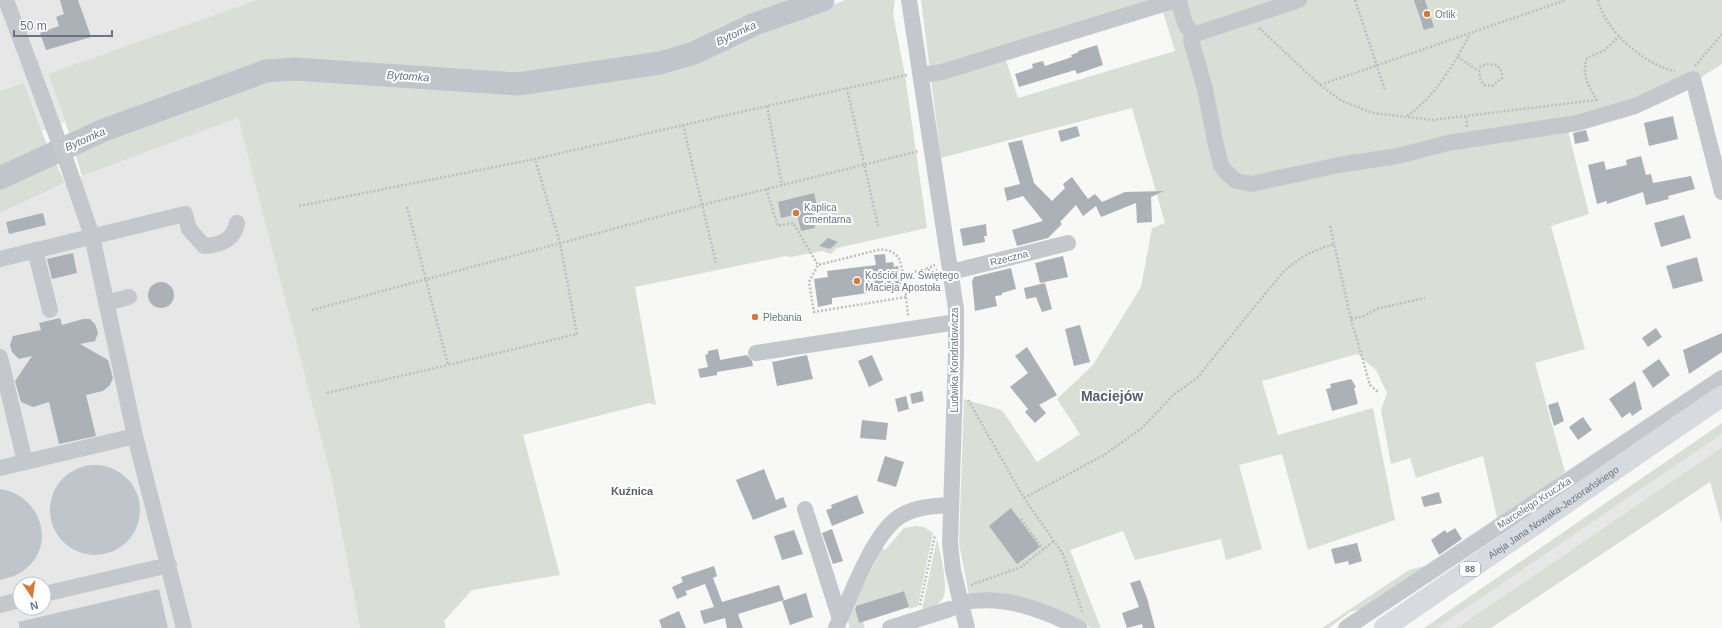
<svg xmlns="http://www.w3.org/2000/svg" width="1722" height="628" font-family="Helvetica,sans-serif">
	<style>
		.built { fill: #e6e7e6; fill-rule: evenodd }
		.green { fill: #d9dfd7; fill-rule: evenodd }
		.water { fill: #bfc5cb }
		.lines { fill: none; stroke-linecap: round; stroke-linejoin: round }
		.river { stroke: #bfc5cb; stroke-width: 23 }
		.building { fill: #acb1b8 }
		.path { stroke: #bcbec1; stroke-width: 2.5; stroke-dasharray: 2 2; stroke-linecap: butt }
		.minor { stroke: #c4c7cb; stroke-width: 16 }
		.major { stroke: #d7dade; stroke-width: 21 }
		.poi-dot { fill: #d37a3b; stroke: #fff; stroke-width: 1.5 }
		.labels { text-anchor: middle; dominant-baseline: central; stroke-width: 4; stroke-linejoin: round; paint-order: stroke }
		.shield { fill: #fff; stroke: #979ea9; stroke-width: 1 }
		.shield-label { font-size: 9px; font-weight: bold; fill: #6a7484 }
		.poi-label { font-size: 10px; fill: #6a7484; stroke: #fff; text-anchor: start }
		.street-label { font-size: 10px; fill: #6a7484; stroke: #fff }
		.water-label { font-size: 11px; font-style: italic; fill: #66747f; stroke: #fff }
		.neighbourhood-label { font-size: 11px; font-weight: bold; fill: #575e6a; stroke: #fff }
		.district-label { font-size: 14px; font-weight: bold; fill: #575e6a; stroke: #fff }
	</style>
	<rect width="100%" height="100%" fill="#f8f8f6"/>
	<!-- built -->
	<path class="built" d="M0,0H257L48,75L65,122L42,131L24,83L0,91Z
		M238,118L331,477L360,628H0V213L82,176ZM20,584H44V608H20Z
		M1722,434V447L1457,628H1437Z"/>
	<!-- green -->
	<path class="green" d="M257,0H799C777,9 754,18 732,27C719,33 707,41 694,45C637,64 556,74 496,75C457,75 417,72 379,68C340,65 303,58 264,65L130,112L71,138L48,74Z
		M845,0H895L893,14L905,75L927,228L837,248L831,254L822,251L791,257L786,256L635,287L656,405L649,403L523,435L560,575L472,590L444,621L446,628H360L331,477L238,118L82,176L75,153L126,128L229,90L288,76L333,78L478,91H550L670,71L708,58L780,25Z
		M921,0H1722V64L1700,78L1568,131L1589,214L1551,226L1585,349L1535,363L1565,472L1498,522L1483,456L1416,478L1410,458L1391,464L1381,410L1387,393L1376,370L1357,354L1262,381L1278,435L1373,408L1395,520L1308,550L1282,454L1239,465L1262,549L1226,560L1221,539L1135,560L1123,531L1070,550L1101,628H1091L1049,610L969,596L959,543L964,399L1002,410L1037,462L1080,434L1057,399L1093,365L1141,287L1152,228L1165,223L1132,108L941,158ZM1162,9L1175,51L1018,98L1005,57Z
		M24,83L48,148L0,169V91Z
		M55,161L65,183L0,213V187Z
		M1722,423V434L1437,628H1424Z
		M1722,447V525L1710,482L1491,628H1457Z
		M916,526L924,527L933,533L918,606L909,609L903,591L854,607L859,623L863,622L865,628H850L847,619L882,548L885,550L904,528Z
		M937,539C940,552 950,589 942,600C937,606 929,608 922,609Z
		M1433,564L1363,609L1350,612L1329,628H1322L1409,570Z"/>
	<!-- water -->
	<path class="water" d="M50 510a45 45 0 1 1 90 0a45 45 0 1 1-90 0Z
		M0,489C41,495 58,546 23,571C16,576 8,578 0,580Z
		M159,589L168,628H20L18,622Z"/>
	<g class="lines">
		<!-- river -->
		<path class="river" d="M0,178L104,130L266,71L295,69L518,84L660,63L694,53L755,24L823,0"/>
	</g>
	<!-- building -->
	<path class="building" d="M60,0H78L91,37L46,50L40,33L59,26L56,17L64,14Z
		M1414,0H1425L1434,27L1424,30Z
		M1097,45L1103,65L1077,74L1075,70L1019,87L1015,74L1033,68L1032,64L1043,61L1045,66L1072,57L1071,55L1079,52L1078,51Z
		M1673,116L1678,139L1649,146L1644,123Z
		M1077,126L1080,136L1061,142L1058,131Z
		M1586,130L1589,141L1575,144L1573,133Z
		M1022,140L1034,183L1052,201L1065,188L1063,184L1072,177L1088,199L1095,194L1102,202L1125,192L1164,191L1151,197L1152,222L1137,223L1136,203L1101,217L1096,206L1083,216L1076,205L1060,222L1062,224L1048,238L1017,246L1012,230L1043,221L1023,196L1007,201L1004,188L1020,184L1008,143Z
		M1641,156L1646,175L1651,174L1653,183L1691,176L1695,189L1668,196L1669,199L1646,205L1643,192L1607,204V201L1597,204L1588,165L1604,161L1606,170L1627,165L1626,160Z
		M814,193L818,210L812,211L815,228L801,231L797,214L781,218L778,202Z
		M43,213L46,225L9,234L6,222Z
		M1684,215L1691,238L1661,247L1654,223Z
		M986,224L987,236H984L985,242L963,246L960,229Z
		M828,238L838,242L830,249L819,246Z
		M73,253L77,273L52,279L47,259Z
		M885,254L886,263L893,262L894,267L898,266L901,284H897V289L832,298V304L818,307L814,279L828,277L827,271L876,265L874,255Z
		M1063,256L1068,277L1040,283L1035,263Z
		M1697,257L1703,281L1673,289L1666,266Z
		M1011,268L1016,289L1002,293V295L995,296L997,306L975,311L972,281L974,277Z
		M148 295a13 13 0 1 1 26 0a13 13 0 1 1-26 0Z
		M1045,283L1052,309L1042,312L1036,297L1026,299L1024,288Z
		M60,318L62,325L83,319H90L95,324L98,333L95,341L80,344L108,360L113,378L110,385L103,391L86,395L96,436L59,444L49,402L33,407L21,402L15,381L32,356L19,359L12,352L10,345L13,336L41,330L39,323Z
		M1080,325L1090,362L1074,366L1065,329Z
		M1656,328L1662,337L1648,347L1642,338Z
		M1722,333V352L1689,374L1683,350Z
		M1027,347L1057,395L1039,405L1046,413L1035,423L1025,412L1028,409L1010,387L1028,373L1015,356Z
		M718,349L720,360L747,355L752,361L753,366L717,372V375L700,378L698,369L708,367L705,355L708,354V351Z
		M807,355L813,379L777,386L772,362Z
		M872,355L883,380L869,387L858,361Z
		M1659,359L1670,375L1653,388L1642,371Z
		M1351,379L1356,387L1354,388L1358,404L1332,411L1326,389L1331,388L1330,384Z
		M1635,381L1642,409L1632,416L1630,412L1622,418L1609,399Z
		M922,391L924,401L912,404L910,394Z
		M906,396L909,409L898,412L895,399Z
		M1558,402L1564,421L1554,426L1548,405Z
		M1583,417L1592,430L1578,440L1569,427Z
		M862,420L888,423L886,440L860,438Z
		M885,456L904,462L896,487L877,481Z
		M764,469L776,500L783,497L787,507L753,520L736,480Z
		M1439,492L1442,503L1424,507L1421,497Z
		M857,495L864,513L832,526L826,510L832,508L831,505Z
		M1011,508L1040,547L1017,564L989,526Z
		M1455,528L1462,539L1439,555L1431,540L1445,530L1447,533Z
		M832,529L843,561L833,564L822,533Z
		M794,530L803,554L782,560L774,536Z
		M1357,543L1362,561L1349,565L1348,561L1335,564L1331,549Z
		M714,566L717,576L713,578L722,602L779,585L784,600L738,614L743,628H727L725,618L704,624L700,611L714,607L705,584L686,591L681,577Z
		M1140,580L1147,598L1155,628H1143L1142,624L1127,628L1122,613L1139,607L1130,583Z
		M683,582L687,595L677,599L672,587Z
		M904,591L909,607L859,623L855,609L856,606Z
		M806,593L813,617L790,625L782,601Z
		M679,611L686,628H662L659,620Z"/>
	<g class="lines">
		<!-- path -->
		<path class="path" d="M1355,0L1385,90
			M1598,0C1605,31 1645,65 1675,71
			M1259,28L1320,85L1566,0
			M1458,57L1479,71L1481,81L1485,85L1492,86L1502,78V72L1497,65L1486,64L1480,67L1479,71
			M1695,66L1722,34
			M1320,85L1342,101L1373,113L1432,120L1596,100
			M847,88L878,226
			M1597,101C1589,86 1581,75 1587,58L1605,50L1619,36
			M767,106L782,185
			M1407,116C1436,96 1453,65 1470,34
			M1466,117L1467,127
			M683,125L716,263
			M766,189L778,226L793,223L818,265
			M299,206L535,159L767,106L907,75
			M407,207L448,365L577,334L560,243L535,159
			M1330,226L1351,319L1370,385L1378,392
			M924,270H937
			M899,275L923,270L935,265
			M906,297L814,312L809,282L818,265L878,250C885,249 893,251 898,257C903,263 907,305 908,316
			M312,310L702,205L919,151
			M1351,319L1364,316L1376,309L1425,298
			M327,393L448,365
			M968,400L1024,498L1063,554L1083,614
			M1024,498L1104,455L1142,428L1173,395L1197,378L1282,273C1300,257 1311,251 1334,244
			M1021,519L1043,549
			M971,585L1021,567L1054,541
			M920,605L935,535"/>
		<!-- minor -->
		<path class="minor" d="M6,0L69,169L92,236L135,436L184,628
			M909,0L956,309V353L950,543L953,570L967,628
			M1179,0C1182,11 1183,30 1196,34L1299,0
			M1192,33L1191,40L1205,89L1215,141L1221,165L1225,171L1236,181L1251,184L1339,165L1398,156L1448,143L1577,123L1635,106L1693,79L1722,192
			M921,75L942,72L1176,0
			M35,250L50,310
			M0,259L185,214L189,229L204,246C220,245 234,240 237,223
			M951,272L1068,243
			M106,303L129,297
			M756,353L956,322
			M0,357L25,462
			M0,468L135,436
			M805,509L840,619
			M44,594L169,565
			M961,603C1002,594 1042,609 1079,628
			M0,605L20,600
			M836,628C850,598 870,541 895,520C910,507 932,506 951,505
			M890,628L950,609
			M1346,628L1722,378"/>
		<!-- major -->
		<path class="major" id="s1" d="M1384,628L1722,396"/>
	</g>
	<!-- markers -->
	<g class="poi-dot">
		<circle cx="1427" cy="14" r="4"/>
		<circle cx="796" cy="213" r="4"/>
		<circle cx="857" cy="281" r="4"/>
		<circle cx="755" cy="317" r="4"/>
	</g>
	<g class="labels">
		<!-- shield labels -->
		<rect class="shield" x="1460" y="562" width="20" height="14" rx="3"/>
		<g class="shield-label">
			<text x="1470" y="569">88</text>
		</g>
		<!-- poi labels -->
		<g class="poi-label">
			<text x="1435" y="14">Orlik</text>
			<text x="804" y="207">Kaplica<tspan x="804" dy="12">cmentarna</tspan></text>
			<text x="865" y="275">Kościół pw. Świętego<tspan x="865" dy="12">Macieja Apostoła</tspan></text>
			<text x="763" y="317">Plebania</text>
		</g>
		<!-- street labels -->
		<g class="street-label">
			<text transform="translate(1009 258) rotate(-14)">Rzeczna</text>
			<text transform="translate(954 360) rotate(-90)">Ludwika Kondratowicza</text>
			<text transform="translate(1534 503) rotate(-33)">Marcelego Kruczka</text>
			<text stroke="none"><textPath href="#s1" startOffset="205">Aleja Jana Nowaka-Jeziorańskiego</textPath></text>
		</g>
		<!-- water labels -->
		<g class="water-label">
			<text transform="translate(736 33) rotate(-25)">Bytomka</text>
			<text transform="translate(408 76) rotate(4)">Bytomka</text>
			<text transform="translate(85 139) rotate(-24)">Bytomka</text>
		</g>
		<!-- neighbourhood labels -->
		<g class="neighbourhood-label">
			<text x="632" y="491">Kuźnica</text>
		</g>
		<!-- district labels -->
		<g class="district-label">
			<text x="1112" y="396">Maciejów</text>
		</g>
	</g>
	<!-- north arrow -->
	<g transform="translate(32 596) rotate(167)"><circle r="19" fill="#ffffff" stroke="#c3c7ce"/>
	<path d="M0-3L7 15L0 10L-7 15Z" fill="#d37a3b"/>
	<text y="-6" font-size="11" font-weight="bold" text-anchor="middle" fill="#6a7484">N</text>
	</g>
	<!-- scale -->
	<path d="M14 30v6h98v-6" fill="none" stroke="#6a7484" stroke-width="2"/>
	<text x="20" y="30" font-size="12" fill="#6a7484" stroke="#ffffff" stroke-width="3" paint-order="stroke">50 m</text>
</svg>
